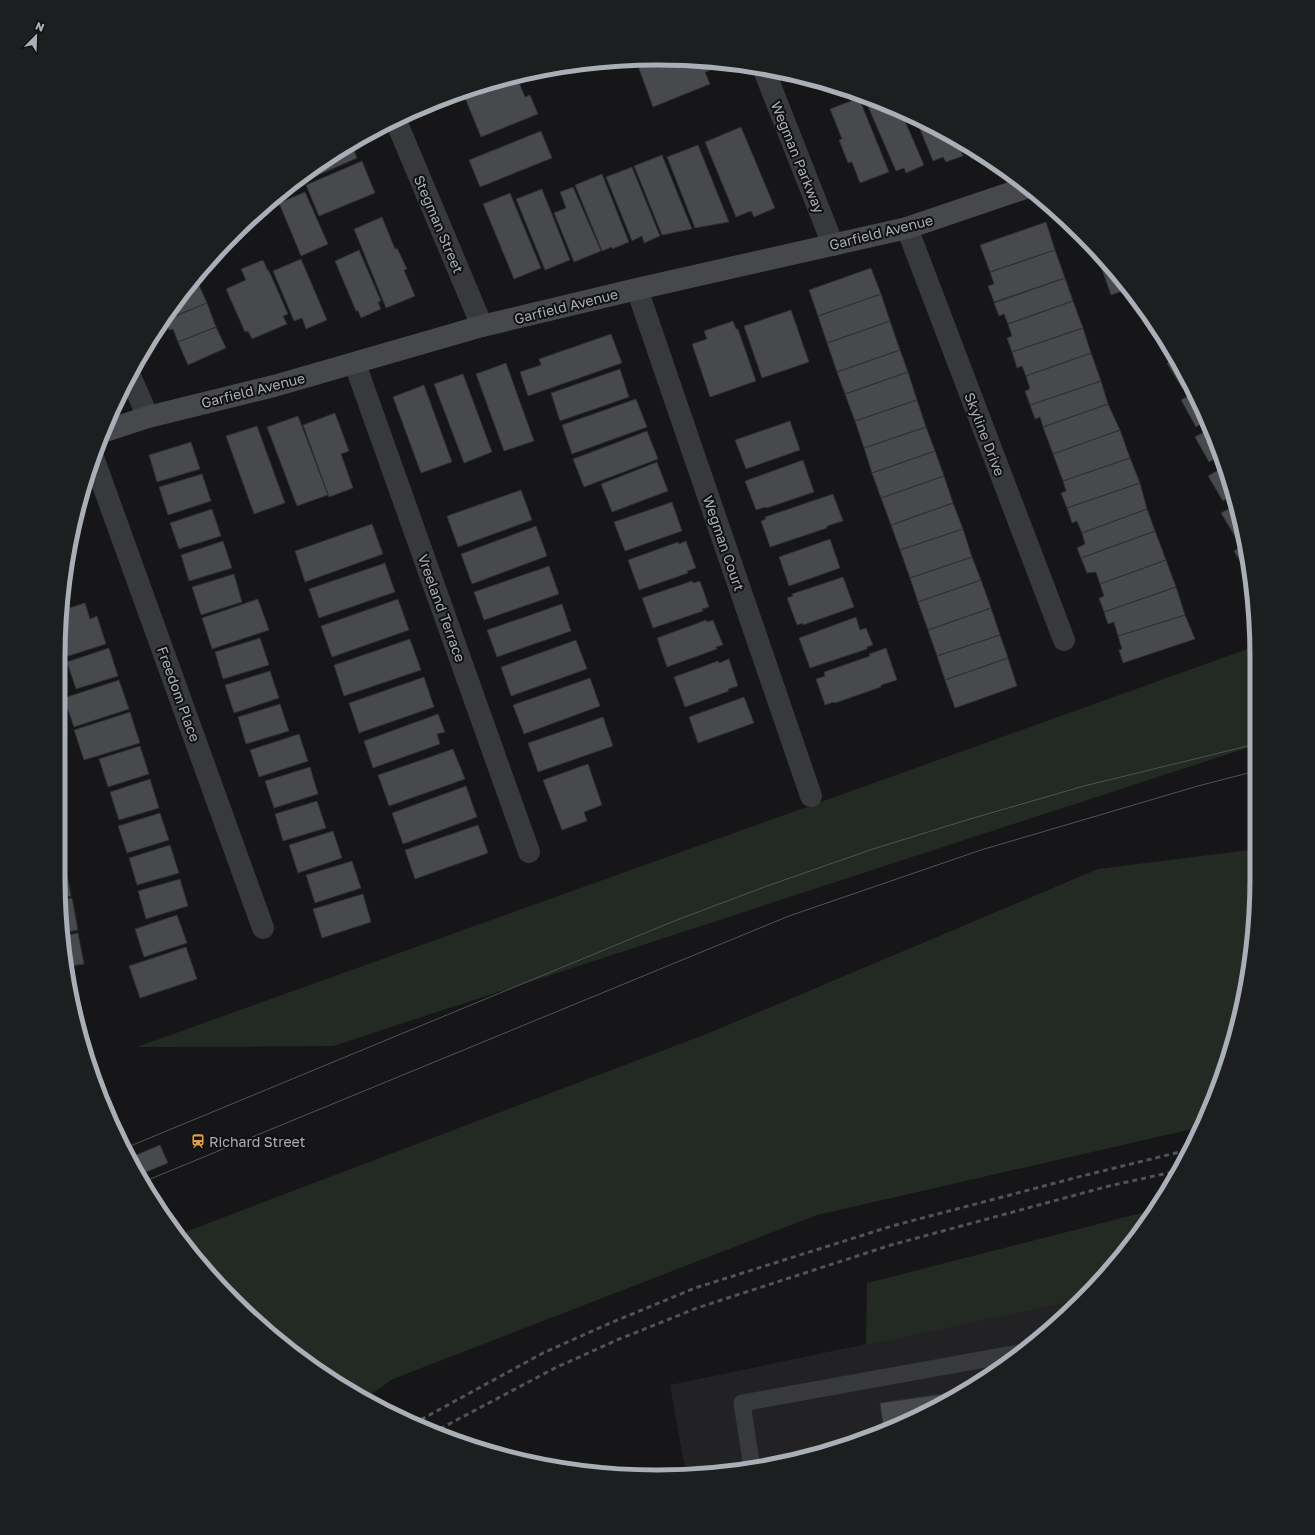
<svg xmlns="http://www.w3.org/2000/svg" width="1315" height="1535" font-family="'Golos Text',sans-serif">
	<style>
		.built { fill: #222225 }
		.green { fill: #232a23 }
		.building { fill: #48494d; stroke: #303133 }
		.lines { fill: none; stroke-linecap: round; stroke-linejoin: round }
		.lane { stroke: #38393c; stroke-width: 17 }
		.street { stroke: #38393c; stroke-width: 22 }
		.secondary { stroke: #46484c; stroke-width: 22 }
		.tram { stroke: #515357; stroke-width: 1 }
		.rail { stroke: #515357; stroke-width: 3; stroke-dasharray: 5 4; stroke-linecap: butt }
		.labels { text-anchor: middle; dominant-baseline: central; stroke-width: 4; stroke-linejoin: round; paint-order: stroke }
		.street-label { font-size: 14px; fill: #aaaeb6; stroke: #111113 }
		.poi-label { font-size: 14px; fill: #aaaeb6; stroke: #111113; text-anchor: start }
		.rim { fill: none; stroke: #aaaeb6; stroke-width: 5 }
	</style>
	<rect width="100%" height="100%" fill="#161618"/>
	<!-- built -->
	<path class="built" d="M1083,1299L990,1376L923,1415L850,1445L736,1472L686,1475L670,1385Z"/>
	<!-- green -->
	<path class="green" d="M1256,646V745L333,1046L137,1047Z
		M1257,849V878L1245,995L1211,1107L1201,1127L817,1215L393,1379L365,1398L324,1376L262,1328L207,1273L177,1235L709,1033L1098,869Z
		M1157,1209L1083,1299L866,1345L867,1283Z"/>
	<!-- building -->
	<path class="building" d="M696,59L711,62L714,69L705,72L710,84L653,107L638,66L652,61Z
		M517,78L525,97L530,95L538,114L481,137L463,93L479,87Z
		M859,98L889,172L860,183L852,162L848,163L839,140L842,139L830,109Z
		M873,101L901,112L924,165L906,173L904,168L896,171L867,104Z
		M915,117L922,120L957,141L963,156L946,162L943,157L933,161Z
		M741,127L775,208L754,217L751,211L736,217L705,142Z
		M541,131L552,158L480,187L469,160Z
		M351,143L357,158L289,188Z
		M698,145L729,222L695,228L667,157Z
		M967,148L980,155L972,159Z
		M662,155L692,229L662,235L634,166Z
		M362,161L375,193L319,216L306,185Z
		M632,167L660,236L644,243L642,236L632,241L606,177Z
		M602,174L629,242L612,249V247L602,251L575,185Z
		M573,187L601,251L574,262L554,213L566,208L560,192Z
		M542,189L570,260L545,270L516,199Z
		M305,192L328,244L301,256L279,203Z
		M510,193L541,268L514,279L483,204Z
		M382,217L395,249L397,248L407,269L404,270L415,296L386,308L354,229Z
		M1046,222L1055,250L990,272L980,245Z
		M359,250L381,301L378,302L381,309L361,318L358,311H356L335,261Z
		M1055,250L1065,278L994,302L988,286L994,284L990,272Z
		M1095,250L1108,262L1128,289L1111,295Z
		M301,259L327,320L306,329L302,318L294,321L273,271Z
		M263,260L268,271H269L288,314L283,316L287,324L252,339L248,331L245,332L226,289L246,280L241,269Z
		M871,268L881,294L818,316L809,290Z
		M1065,278L1073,301L1008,324L1004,314L999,316L994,303Z
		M197,281L207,303L168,319L167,316L182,292L189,285Z
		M881,294L890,321L827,343L818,316Z
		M1073,301L1083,328L1012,352L1007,338L1012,336L1008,324Z
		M207,303L216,327L178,342L173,329L169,330L165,320Z
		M791,310L809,362L762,378L744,326Z
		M733,321L736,329H738L756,381L710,397L692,344L707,339L704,331Z
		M890,321L900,350L837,372L827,343Z
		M216,327L226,348L188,365L178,342Z
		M1083,328L1091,353L1026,376L1022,366L1017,368L1012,352Z
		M611,334L622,363L528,396L520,372L541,365L539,359Z
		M900,350L908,372L845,394L837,372Z
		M1091,353L1101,381L1030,405L1025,391L1030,389L1026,376Z
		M1177,357L1189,384L1182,388L1167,363Z
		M506,363L534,441L504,451L476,374Z
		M620,369L629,397L560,421L551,393Z
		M908,372L917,400L855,421L845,394Z
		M463,374L492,452L464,463L434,384Z
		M1101,381L1108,404L1043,427L1040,417L1035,419L1030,405Z
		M424,385L452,462L421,473L393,397Z
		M1193,393L1205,421L1196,427L1181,400Z
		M636,399L647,427L572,454L562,425Z
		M917,400L926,427L864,448L855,421Z
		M1108,404L1120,430L1053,454L1043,427Z
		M335,413L349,451L341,454L353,488L329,497L303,425Z
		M298,416L328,495L297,506L267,427Z
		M790,421L800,450L746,469L735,440Z
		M257,426L285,503L254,514L226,436Z
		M926,427L935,451L872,473L864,448Z
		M1209,429L1221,455L1209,462L1195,437Z
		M1120,430L1130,458L1063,481L1053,454Z
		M647,431L658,459L584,487L573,459Z
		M191,442L200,469L157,482L149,455Z
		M935,451L944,476L881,498L872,473Z
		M1130,458L1140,483L1067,508L1061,493L1066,491L1063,481Z
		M803,460L814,492L767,508L766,507L756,510L745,481Z
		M657,462L668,491L612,512L601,484Z
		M1225,466L1233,495L1223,501L1208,476Z
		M202,474L211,501L168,515L159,487Z
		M944,476L953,503L891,525L881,498Z
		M1140,483L1147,509L1082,533L1077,521L1072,523L1067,508Z
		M521,490L532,520L458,547L447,516Z
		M833,494L843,521L827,526V528L770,547L761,521L766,519L765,517Z
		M672,502L682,531L625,551L614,522Z
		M953,503L963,529L900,550L891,525Z
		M1236,505L1244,533L1236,538L1221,513Z
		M212,509L221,536L179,549L170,523Z
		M1147,509L1155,531L1081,558L1077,548L1085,544L1082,533Z
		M372,524L383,554L305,582L295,551Z
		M536,526L547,556L472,584L461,554Z
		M963,529L972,557L910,578L900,550Z
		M1155,531L1166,560L1100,584L1096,572L1087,573L1081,558Z
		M830,539L840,568L789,586L779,557Z
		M223,541L232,568L189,581L181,555Z
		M686,541L696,568L687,571L688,573L639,590L628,560L678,542L679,544Z
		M1246,544L1250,576L1249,577L1234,551Z
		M972,557L981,580L918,602L910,578Z
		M1166,560L1176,587L1104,612L1099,598L1104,596L1100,584Z
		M385,563L395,592L319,618L309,589Z
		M549,566L559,594L484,620L474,592Z
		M234,574L242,602L201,615L192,587Z
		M843,577L854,607L803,625V623L797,625L787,598L793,596L792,594Z
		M981,580L991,608L928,630L918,602Z
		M692,581L693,583L700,581L709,607L702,609L703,611L653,628L642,598Z
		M1176,587L1185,615L1118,636L1114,622L1108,624L1104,612Z
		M258,599L269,630L212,649L202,618Z
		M398,599L409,630L332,657L321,626Z
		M85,603L90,619L97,616L106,644L62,658L63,610Z
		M562,604L571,631L497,657L487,630Z
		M991,608L1000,635L937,656L928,630Z
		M1185,615L1195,639L1123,663L1119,650L1122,649L1118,636Z
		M856,617L860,630L866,628L873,645L867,647V649L810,668L799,638Z
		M706,620L707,622L713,620L723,645L716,647L717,649L667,667L657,638Z
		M1000,635L1008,658L945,680L937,656Z
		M260,638L269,665L223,679L215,652Z
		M410,639L421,670L344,696L334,665Z
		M576,640L587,669L511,696L501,667Z
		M109,648L118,676L76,689L67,662Z
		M886,648L897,680L881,685V687L835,703L834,702L825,705L816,679L825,676L824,672L870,656L869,654Z
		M1008,658L1017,686L955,708L945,680Z
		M729,659L738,686L728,689L729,691L685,707L674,677L718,661L719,663Z
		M270,671L279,698L234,713L225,685Z
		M424,677L434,707L359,733L349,703Z
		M590,678L600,706L524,734L513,705Z
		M119,680L129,709L74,727L64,698Z
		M744,697L754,723L698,743L689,717Z
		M280,704L289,731L246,744L238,717Z
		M130,712L140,743L84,760L74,730Z
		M438,714L445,732L437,734L440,744L373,768L364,741Z
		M603,717L613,746L538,772L528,743Z
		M299,734L308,761L259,777L250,750Z
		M140,746L149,774L108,787L99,759Z
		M453,749L465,779L389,806L378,775Z
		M588,764L602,805L584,812L587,821L562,830L543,780Z
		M310,767L318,794L274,808L265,781Z
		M150,779L159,808L119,820L110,792Z
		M466,786L477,817L403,844L392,813Z
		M317,801L326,828L283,841L275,814Z
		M160,813L169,840L127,853L118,826Z
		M478,825L488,853L415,879L405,850Z
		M333,831L342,858L298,873L289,845Z
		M59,837L64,862L58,864Z
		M170,845L179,873L137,885L129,858Z
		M352,861L361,888L315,903L306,875Z
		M65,865L71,896L59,898L58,867Z
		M180,879L188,906L146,919L138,891Z
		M363,894L371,922L322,938L313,909Z
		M72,898L78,930L62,933L59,900Z
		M177,915L187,943L144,957L135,929Z
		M78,933L84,964L65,967L62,936Z
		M186,947L197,979L140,998L129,966Z
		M160,1145L168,1163L139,1175L129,1158Z
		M964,1391L923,1415L884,1431L880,1403Z"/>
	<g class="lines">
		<!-- lane -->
		<path class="lane" d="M752,1468L742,1403L1018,1353"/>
		<!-- street -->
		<path class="street" d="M764,70L833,245
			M396,121L482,326
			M907,228L1064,640
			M637,289L811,796
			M355,364L529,852
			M130,376L148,417
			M94,460L263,928"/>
		<!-- secondary -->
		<path class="secondary" d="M105,431L148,417L274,386L482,326L637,289L907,228L1028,187"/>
		<!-- tram -->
		<path class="tram" d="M123,1149L674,921L767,886L873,849L970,819L1084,786L1256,744
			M143,1182L789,916L981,850L1198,786L1256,771"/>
		<!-- rail -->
		<path class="rail" d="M413,1424L543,1353L608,1324L695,1288L892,1226L1082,1176L1188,1150
			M432,1433L555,1368L617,1340L697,1308L891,1245L1109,1186L1177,1171"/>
	</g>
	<!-- icons -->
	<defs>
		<symbol id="station-bare" viewBox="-9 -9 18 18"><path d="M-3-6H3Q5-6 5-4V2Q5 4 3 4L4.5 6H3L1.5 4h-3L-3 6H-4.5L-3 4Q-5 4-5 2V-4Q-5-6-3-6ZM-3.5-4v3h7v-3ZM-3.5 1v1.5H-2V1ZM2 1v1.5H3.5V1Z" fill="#dd9f49" stroke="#111113" stroke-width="2.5" paint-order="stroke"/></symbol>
	</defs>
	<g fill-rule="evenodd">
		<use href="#station-bare" x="188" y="1131" width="20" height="20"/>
	</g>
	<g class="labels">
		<!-- street labels -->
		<g class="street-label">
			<text transform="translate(798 157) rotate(68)">Wegman Parkway</text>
			<text transform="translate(439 224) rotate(67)">Stegman Street</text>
			<text transform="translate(881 232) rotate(-14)">Garfield Avenue</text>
			<text transform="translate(566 306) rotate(-14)">Garfield Avenue</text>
			<text transform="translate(253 390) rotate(-14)">Garfield Avenue</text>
			<text transform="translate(985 434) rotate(69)">Skyline Drive</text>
			<text transform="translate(724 543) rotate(71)">Wegman Court</text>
			<text transform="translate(442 608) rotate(70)">Vreeland Terrace</text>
			<text transform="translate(179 694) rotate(70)">Freedom Place</text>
		</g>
		<!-- poi labels -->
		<g class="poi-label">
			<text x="209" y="1141">Richard Street</text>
		</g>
	</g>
	<!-- crop -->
	<path d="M0 0H1315V1535H0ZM657 65H658A592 592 0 0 1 1250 657V878A592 592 0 0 1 658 1470H657A592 592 0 0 1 65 878V657A592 592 0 0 1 657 65Z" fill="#1d1e20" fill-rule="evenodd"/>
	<path class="rim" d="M657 65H658A592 592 0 0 1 1250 657V878A592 592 0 0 1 658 1470H657A592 592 0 0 1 65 878V657A592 592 0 0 1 657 65Z"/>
	<!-- north arrow -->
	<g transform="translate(36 36) rotate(23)" stroke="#111113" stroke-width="3" paint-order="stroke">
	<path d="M0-3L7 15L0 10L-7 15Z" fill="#aaaeb6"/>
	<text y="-6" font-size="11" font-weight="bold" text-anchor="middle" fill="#aaaeb6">N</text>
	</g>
</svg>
